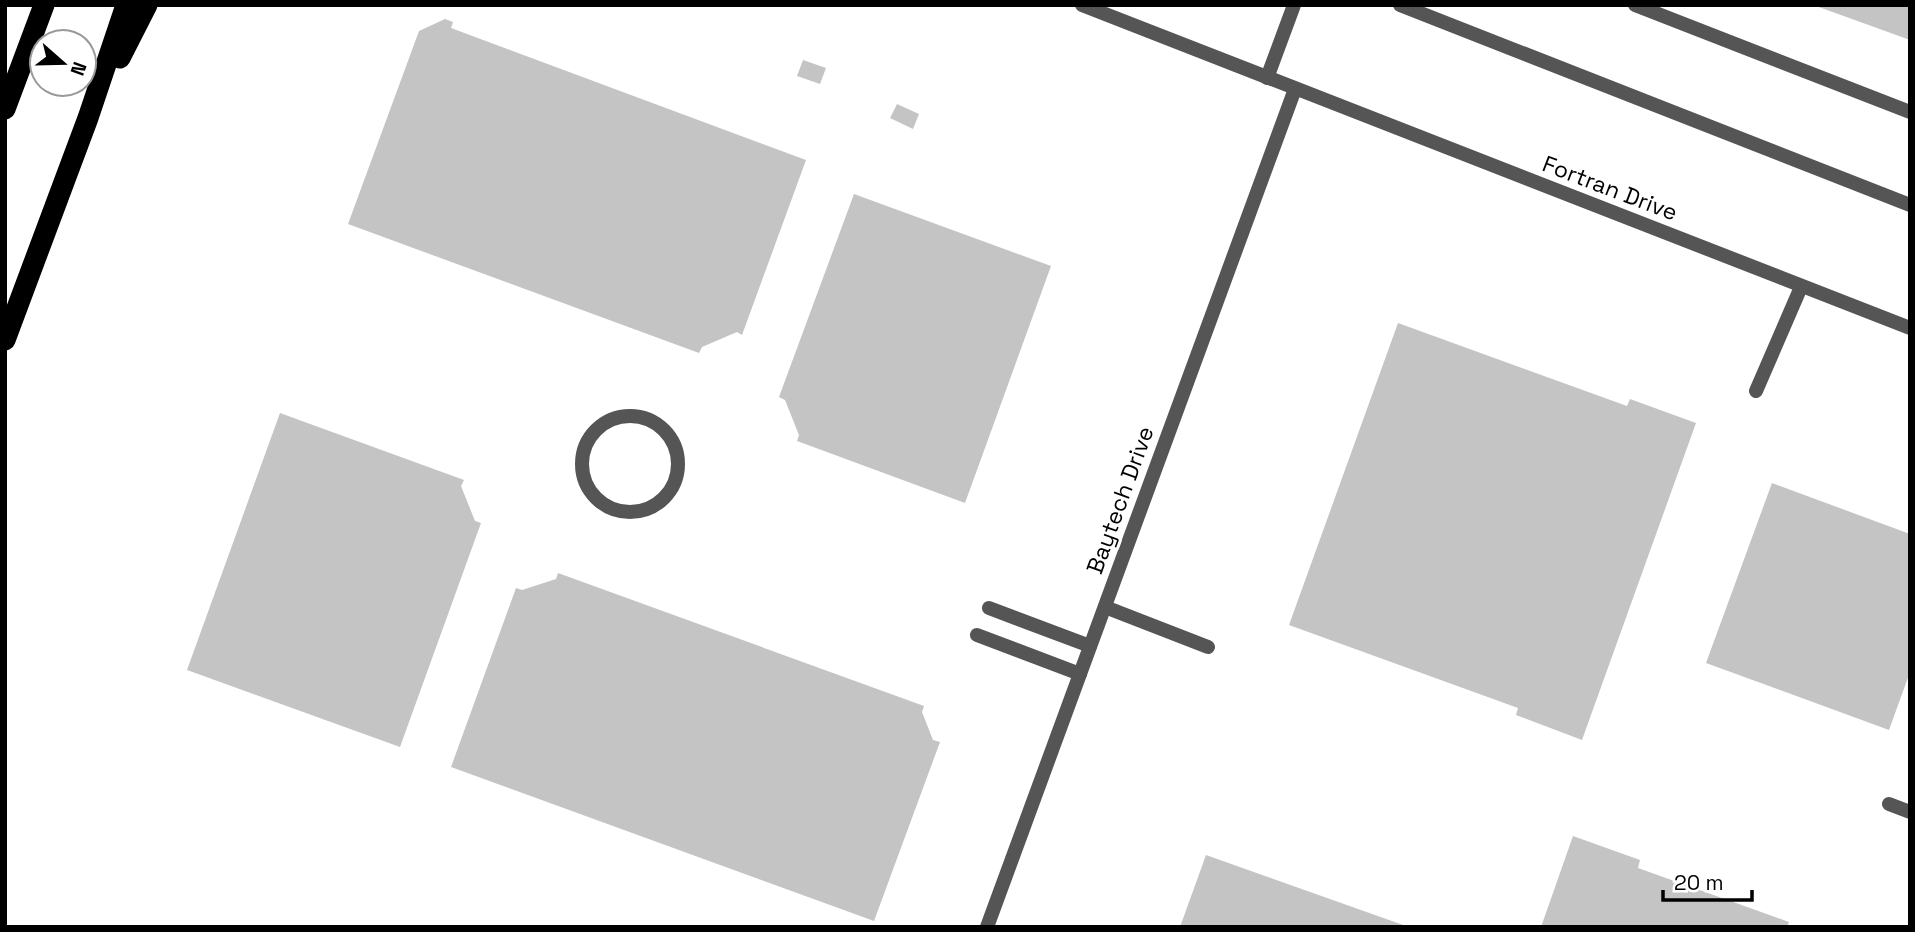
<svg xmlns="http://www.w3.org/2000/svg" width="1915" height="932" font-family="'Space Grotesk',sans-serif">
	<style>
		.building { fill: #c4c4c4 }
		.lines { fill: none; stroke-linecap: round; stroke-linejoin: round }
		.lane { stroke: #555; stroke-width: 14 }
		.street { stroke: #555; stroke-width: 14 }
		.highway { stroke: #000; stroke-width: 21 }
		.labels { text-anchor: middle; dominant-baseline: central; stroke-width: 6; stroke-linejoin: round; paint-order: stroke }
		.street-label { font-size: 23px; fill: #000; stroke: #fff }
	</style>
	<rect width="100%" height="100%" fill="#fff"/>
	<!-- building -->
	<path class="building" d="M1910,5V40L1816,6V5Z
		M445,19L453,22L451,28L806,160L742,335L737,332L702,347L699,353L348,224L419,31Z
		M803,60L826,68L820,84L797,76Z
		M897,104L919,114L913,129L890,118Z
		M854,194L1051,266L965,503L797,441L799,435L785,400L779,397Z
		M1398,323L1627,406L1630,399L1696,423L1582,740L1516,715L1518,708L1289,625Z
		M280,413L464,480L461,486L475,521L481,523L400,747L187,670Z
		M1772,483L1910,534V672L1889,730L1706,663Z
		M558,573L924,706L922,712L933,740L940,742L874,921L451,767L516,588L522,590L556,579Z
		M1573,836L1640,860L1638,868L1789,922L1787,927H1541Z
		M1206,855L1406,926L1405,927H1180Z"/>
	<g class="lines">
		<!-- lane -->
		<path class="lane" d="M1400,5L1910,205
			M1635,5L1910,112
			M1267,78L1294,5
			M1756,391L1801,287
			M582 464a48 48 0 1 1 96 0a48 48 0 1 1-96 0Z
			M1105,607L1208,647
			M989,608L1090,646
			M977,635L1080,674
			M1889,804L1910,812"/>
		<!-- street -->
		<path class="street" d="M1082,5L1910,328
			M987,927L1295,89"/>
		<!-- highway -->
		<path class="highway" d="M120,58L147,5
			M5,109L44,5
			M5,340L88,118L126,5"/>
	</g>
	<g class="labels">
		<!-- street labels -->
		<g class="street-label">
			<text transform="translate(1610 188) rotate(21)">Fortran Drive</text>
			<text transform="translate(1120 500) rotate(-70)">Baytech Drive</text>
		</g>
	</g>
	<!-- border -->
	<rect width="1915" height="932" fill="none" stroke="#000000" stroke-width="14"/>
	<!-- north arrow -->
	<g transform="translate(63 63) rotate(110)"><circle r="33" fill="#ffffff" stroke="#999999" stroke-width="2"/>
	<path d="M0-5L12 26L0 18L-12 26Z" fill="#000000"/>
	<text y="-10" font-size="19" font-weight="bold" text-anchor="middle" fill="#000000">N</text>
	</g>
	<!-- scale -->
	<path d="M1663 890v10h89v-10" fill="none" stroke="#000000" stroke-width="3.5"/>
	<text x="1674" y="890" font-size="21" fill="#000000" stroke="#ffffff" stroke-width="5" paint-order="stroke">20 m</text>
</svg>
